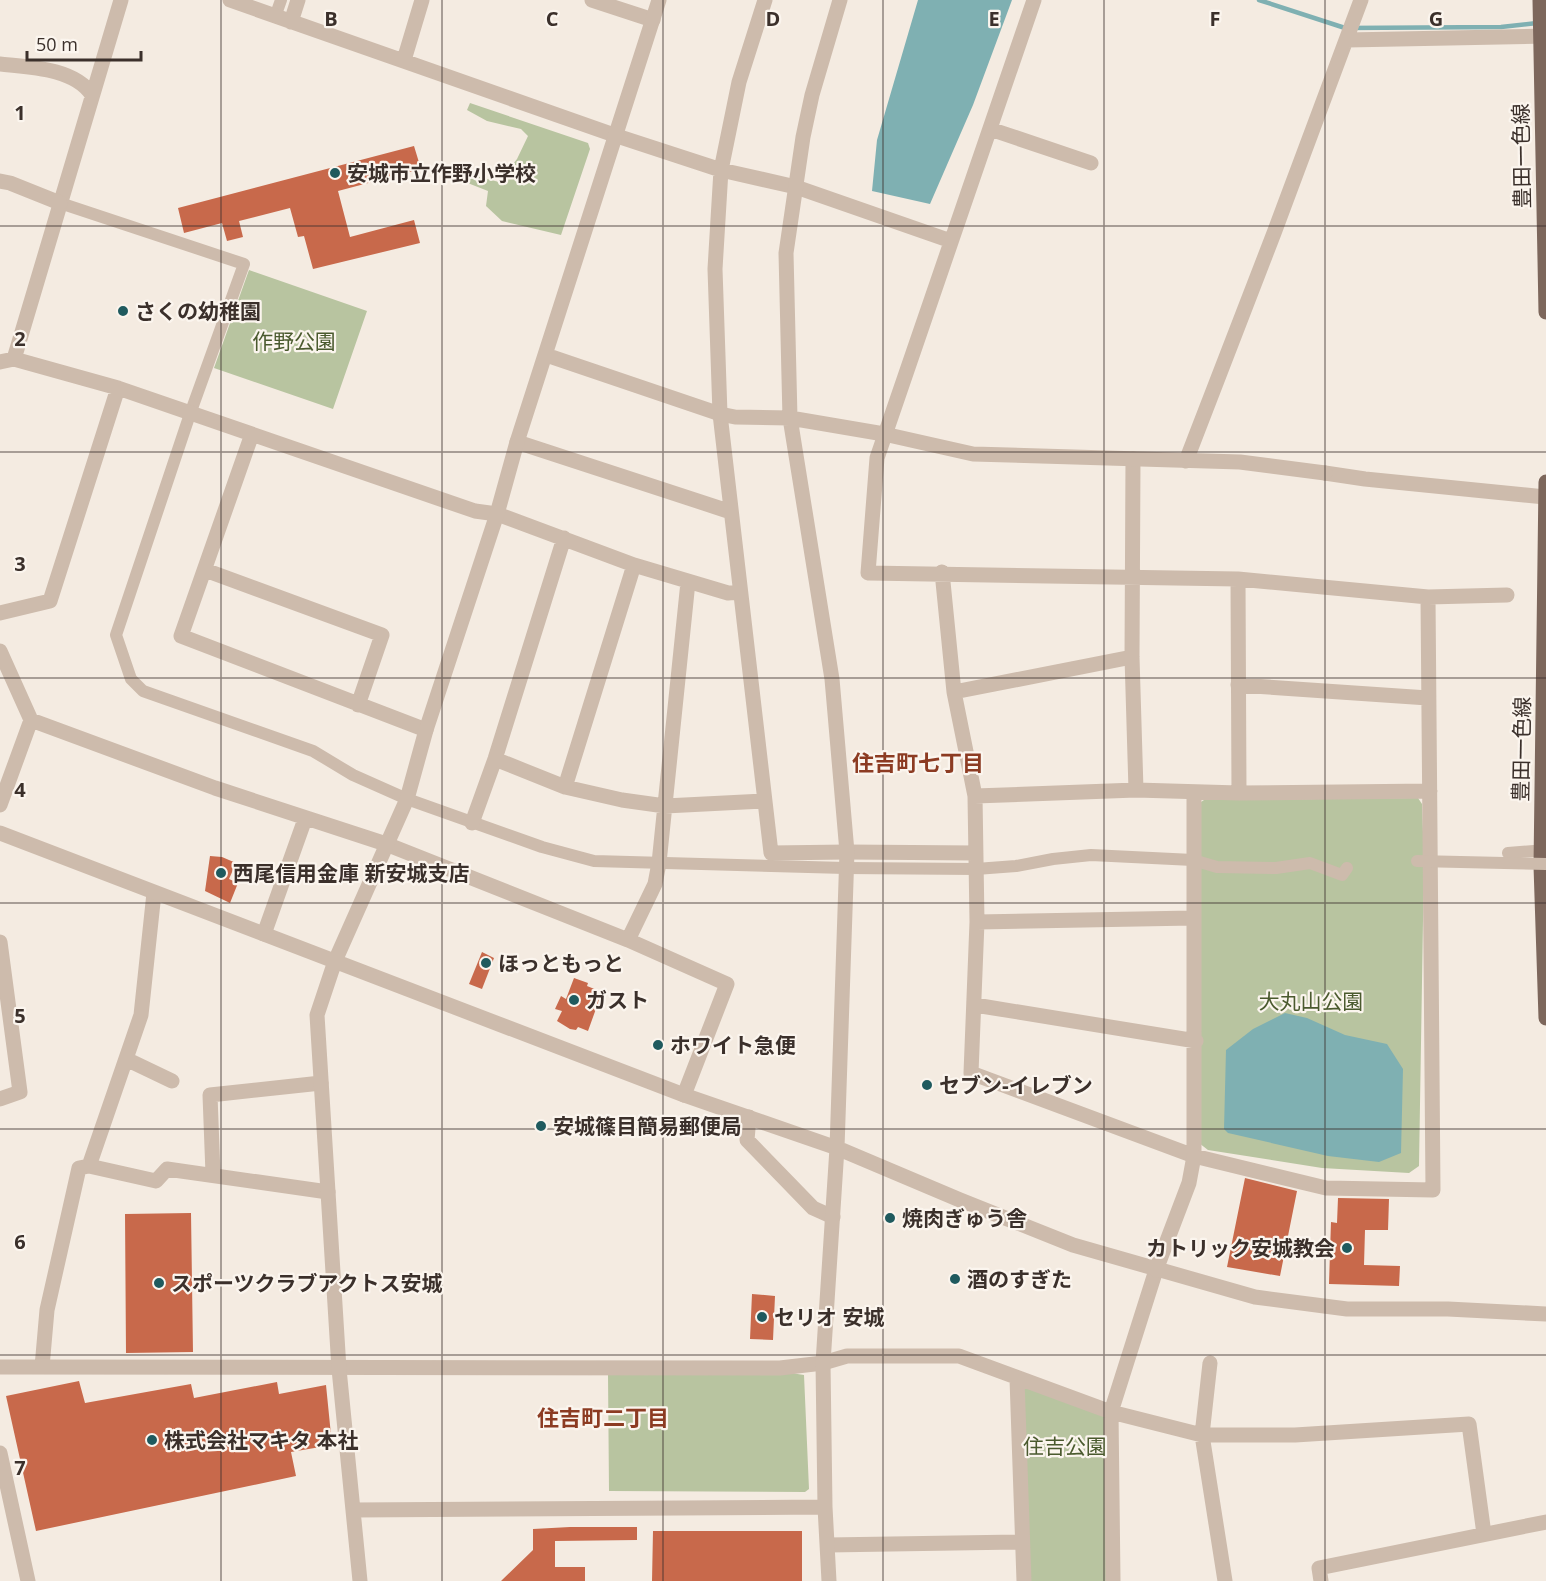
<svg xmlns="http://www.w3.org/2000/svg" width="1546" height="1581" font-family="'Open Sans','Noto Sans JP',sans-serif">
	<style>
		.green { fill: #b8c4a0 }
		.water { fill: #7fb0b2 }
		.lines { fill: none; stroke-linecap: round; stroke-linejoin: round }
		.stream { stroke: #7fb0b2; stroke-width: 4.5 }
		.building { fill: #c8694b }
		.pedestrian { stroke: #cdbbac; stroke-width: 12 }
		.minor { stroke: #cdbbac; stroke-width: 15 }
		.tertiary { stroke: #cdbbac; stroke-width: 15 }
		.primary { stroke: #7d675c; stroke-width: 15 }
		.pedestrian-bridge { stroke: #cdbbac; stroke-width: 12 }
		.grid { fill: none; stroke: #3b302b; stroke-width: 1.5; stroke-opacity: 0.55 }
		.poi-dot { fill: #1f5a5e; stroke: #fbf5ee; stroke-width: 2 }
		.labels { text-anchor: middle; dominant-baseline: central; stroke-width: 4.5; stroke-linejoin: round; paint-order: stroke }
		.street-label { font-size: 21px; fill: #3b302b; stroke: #fbf5ee }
		.poi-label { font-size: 21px; font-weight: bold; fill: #3b302b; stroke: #fbf5ee; text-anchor: start }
		.park-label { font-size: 21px; fill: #4a5a2e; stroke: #fbf5ee }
		.neighbourhood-label { font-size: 22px; font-weight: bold; fill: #8c3b22; stroke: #fbf5ee }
		.grid-label { font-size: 20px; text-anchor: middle; font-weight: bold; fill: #3b302b; stroke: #fbf5ee; stroke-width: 4.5; stroke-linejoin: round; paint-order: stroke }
	</style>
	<rect width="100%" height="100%" fill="#f4ebe1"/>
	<!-- green -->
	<path class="green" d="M470,103L588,143L590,149L561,235L502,221L486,206L488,191L460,180L464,173L499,182L517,159L528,136L521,129L487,121L467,110Z
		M249,270L367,311L333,409L214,368Z
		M1418,798L1422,804L1424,859L1419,1166L1409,1173L1322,1168L1208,1150L1199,1143L1201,802L1204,800Z
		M791,1373L804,1375L809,1489L805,1492L609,1491L608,1375Z
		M1022,1385L1106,1416V1581H1028Z"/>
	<!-- water -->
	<path class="water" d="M918,0H1012L973,105L930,204L872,191L877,140Z
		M1285,1013L1307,1018L1345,1035L1387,1044L1403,1069L1401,1153L1379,1162L1328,1156L1228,1133L1224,1129L1226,1050L1253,1029Z"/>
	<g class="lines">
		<!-- stream -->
		<path class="stream" d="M1259,0L1345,28L1501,27L1537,23"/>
	</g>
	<!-- building -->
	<path class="building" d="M414,146L421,169L338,191L350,237L414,220L420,243L313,269L304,236L298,237L290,208L239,221L243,237L227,241L222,223L184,233L178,208Z
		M210,856L222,857L236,863L229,879L238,883L230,903L205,891Z
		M482,952L494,958L482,989L469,984Z
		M574,978L588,983L587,986L602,992L588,1031L578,1027L576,1030L570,1029L557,1021L562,1011L555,1009L561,996L566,999Z
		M1245,1178L1297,1191L1280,1276L1227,1267Z
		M1338,1198L1389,1199L1388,1230H1365L1364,1265L1400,1266L1399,1286L1329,1284L1331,1222L1337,1223Z
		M191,1213L193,1352L126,1353L125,1214Z
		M752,1294L775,1296L773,1340L750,1339Z
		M79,1381L85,1403L191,1384L194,1398L277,1382L279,1394L326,1385L332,1445L291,1452L296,1476L36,1531L6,1396Z
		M570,1527H637V1540L555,1541V1567H585V1581H501L533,1550V1529Z
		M653,1531H802V1581H652Z"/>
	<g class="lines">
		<!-- pedestrian -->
		<path class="pedestrian" d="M275,17L281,0
			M60,203L244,264L190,414L116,635L131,679L143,691L313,751L353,775L407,799L542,847L594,861L845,868L976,869L1016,866L1053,859L1091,855L1193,860L1217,867L1276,868L1310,863L1342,875L1347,868
			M1508,853L1546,850"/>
		<!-- minor -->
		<path class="minor" d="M230,0L617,136L721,170L796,187L951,241
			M592,0L653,20
			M765,0L739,82L721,170L715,269L720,414L771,853L847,852L976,853
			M1034,0L877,458L868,573L1238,579L1428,597L1507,595
			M291,22L298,0
			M1347,40L1546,36
			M404,60L422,0
			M0,64C29,67 75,68 92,95
			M990,129L1091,163
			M14,359L121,0
			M0,362L14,359L118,388L475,511L497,514L634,565L728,593L740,592
			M252,434L181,636L426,730
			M517,442L731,512
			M1133,459L1132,657L1136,790
			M1186,461L1274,233L1361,0
			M1325,473L1365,479L1545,497
			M205,570L382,635L358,705
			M942,572L954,692L975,796L977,922L971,1073L1194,1156L1326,1188L1433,1190L1428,597
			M1238,579L1239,793
			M0,613L50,601L118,388
			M0,651L31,720L0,805
			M1238,685L1428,698
			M954,692L1132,657
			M31,720L215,788L386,844L628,940L727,984L684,1095
			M495,759L565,787L622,800L665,806L764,801
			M565,787L634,565
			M975,796L1136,790L1239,793L1430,791
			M472,823L495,759L564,538
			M154,893L141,1015L89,1166L156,1181L167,1169L328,1192
			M977,922L1193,918
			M264,934L305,819
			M628,940L655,884L659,863L688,582
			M0,942L20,1092L0,1099
			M975,1005L1196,1041
			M126,1059L172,1081
			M749,1117L747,1140L813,1208L833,1217
			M1194,1156V792
			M213,1174L210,1095L321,1083
			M1210,1363L1202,1435L1225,1581
			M0,1367L780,1368L823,1363L847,1356H959L1111,1412L1202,1435H1295L1469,1424L1484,1534
			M42,1367L47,1310L79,1168L89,1166
			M1017,1379L1024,1581
			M828,1545L1022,1542
			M1113,1581L1111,1412L1156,1270
			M1321,1581L1319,1568L1546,1522"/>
		<!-- tertiary -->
		<path class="tertiary" d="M0,181L10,183L60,203
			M546,355L720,414L735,417L790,418L884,434L973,454L1240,462L1325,473
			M0,833L684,1095L837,1148L960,1200L1073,1245L1255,1297L1347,1309H1448L1546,1314
			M1156,1270L1189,1183L1194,1156
			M0,1453L28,1581
			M354,1510L825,1507
			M360,1581L339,1369L317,1015L335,961L407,799L426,730L497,514L517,442L659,0
			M829,1581L825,1507L823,1363L837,1148L847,852L832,679L790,418L786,253L803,137L812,95L840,0"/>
		<!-- primary -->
		<path class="primary" d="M1540,0L1546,312
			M1546,482L1541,866L1546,1018"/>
		<!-- pedestrian-bridge -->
		<path class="pedestrian-bridge" d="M1417,861L1546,864"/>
	</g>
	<!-- grid -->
	<path class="grid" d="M221,0V1581M442,0V1581M663,0V1581M883,0V1581M1104,0V1581M1325,0V1581M0,226H1546M0,452H1546M0,678H1546M0,903H1546M0,1129H1546M0,1355H1546"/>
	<!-- markers -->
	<g class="poi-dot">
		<circle cx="335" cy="173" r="6"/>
		<circle cx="123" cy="311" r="6"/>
		<circle cx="221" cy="873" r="6"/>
		<circle cx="486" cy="963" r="6"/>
		<circle cx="574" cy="1000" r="6"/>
		<circle cx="658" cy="1045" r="6"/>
		<circle cx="927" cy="1085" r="6"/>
		<circle cx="541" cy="1126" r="6"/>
		<circle cx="890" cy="1218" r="6"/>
		<circle cx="1347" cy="1248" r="6"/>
		<circle cx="955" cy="1279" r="6"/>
		<circle cx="159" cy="1283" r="6"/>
		<circle cx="762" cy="1317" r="6"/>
		<circle cx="152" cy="1440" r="6"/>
	</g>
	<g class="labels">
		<!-- street labels -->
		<g class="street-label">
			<text transform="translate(1521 156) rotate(-91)">豊田一色線</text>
			<text transform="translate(1521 749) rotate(-89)">豊田一色線</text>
		</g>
		<!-- poi labels -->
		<g class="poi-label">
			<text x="347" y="173">安城市立作野小学校</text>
			<text x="135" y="311">さくの幼稚園</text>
			<text x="233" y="873">西尾信用金庫 新安城支店</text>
			<text x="498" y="963">ほっともっと</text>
			<text x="586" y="1000">ガスト</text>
			<text x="670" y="1045">ホワイト急便</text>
			<text x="939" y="1085">セブン-イレブン</text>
			<text x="553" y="1126">安城篠目簡易郵便局</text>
			<text x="902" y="1218">焼肉ぎゅう舎</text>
			<text x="1335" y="1248" text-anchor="end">カトリック安城教会</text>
			<text x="967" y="1279">酒のすぎた</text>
			<text x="171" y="1283">スポーツクラブアクトス安城</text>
			<text x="774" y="1317">セリオ 安城</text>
			<text x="164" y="1440">株式会社マキタ 本社</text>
		</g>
		<!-- park labels -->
		<g class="park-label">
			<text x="294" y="341">作野公園</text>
			<text x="1311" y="1001">大丸山公園</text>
			<text x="1065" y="1446">住吉公園</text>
		</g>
		<!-- neighbourhood labels -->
		<g class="neighbourhood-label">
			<text x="918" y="762">住吉町七丁目</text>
			<text x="603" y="1417">住吉町二丁目</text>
		</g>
	</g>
	<g class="grid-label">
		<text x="331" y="26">B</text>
		<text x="552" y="26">C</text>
		<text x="773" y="26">D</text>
		<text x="994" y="26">E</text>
		<text x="1215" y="26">F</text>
		<text x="1436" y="26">G</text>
		<text x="20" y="120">1</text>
		<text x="20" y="346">2</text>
		<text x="20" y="571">3</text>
		<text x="20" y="797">4</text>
		<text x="20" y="1023">5</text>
		<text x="20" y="1249">6</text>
		<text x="20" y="1475">7</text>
	</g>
	<!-- scale -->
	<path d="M27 51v9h114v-9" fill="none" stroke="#3b302b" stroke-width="3"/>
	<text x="36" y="51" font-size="18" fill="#3b302b" stroke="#fbf5ee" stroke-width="4.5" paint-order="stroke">50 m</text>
</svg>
